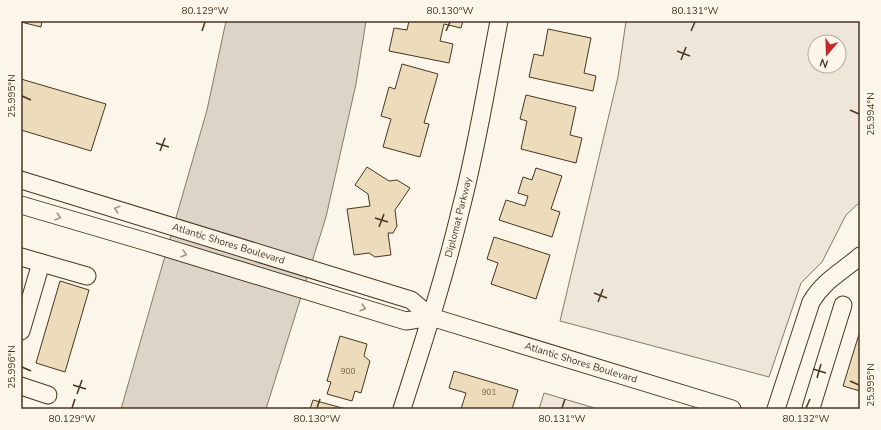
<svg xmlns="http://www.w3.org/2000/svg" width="881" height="430" font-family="'Nunito Sans',sans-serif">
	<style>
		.green { fill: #ede6d9; stroke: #887966; fill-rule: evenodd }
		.water { fill: #dcd4c6; stroke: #887966 }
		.building { fill: #ecdcbc; stroke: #4a3520 }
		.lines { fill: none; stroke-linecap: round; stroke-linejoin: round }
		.minor-casing { stroke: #4a3520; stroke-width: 19 }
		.minor { stroke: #fbf6e9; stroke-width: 17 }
		.oneway { stroke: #a29684 }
		.ticks { fill: none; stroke: #4a3520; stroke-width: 1.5 }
		.labels { text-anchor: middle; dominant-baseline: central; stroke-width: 3; stroke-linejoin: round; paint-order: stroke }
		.number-label { font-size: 8px; fill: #725f47 }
		.street-label { font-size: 10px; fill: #4a3520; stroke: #fbf6e9 }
		.neatline { fill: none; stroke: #4a3520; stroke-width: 1.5 }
		.ticks-label { font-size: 10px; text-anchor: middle; fill: #4a3520 }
	</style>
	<rect width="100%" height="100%" fill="#fbf6e9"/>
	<!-- green -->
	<path class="green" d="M626,21H860V202L846,215L822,262L801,283L769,377L560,321L618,77ZM815,42H839V66H815Z
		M544,393L598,409H539Z"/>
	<!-- water -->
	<path class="water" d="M226,21H366L356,84L326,217L266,409H121L207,110Z"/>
	<!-- building -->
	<path class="building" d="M21,21H42L41,27L21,22Z
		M409,21H463L461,28L444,24L440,41L453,44L449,63L389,51L394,28L407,30Z
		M548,29L591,38L584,73L596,76L593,91L529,77L534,54L543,56Z
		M402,64L438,74L424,123L429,124L420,157L383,147L391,119L381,116L389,87L395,89Z
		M21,79L106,104L91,151L21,130Z
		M526,95L576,107L570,135L582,138L576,163L521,149L527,121L520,119Z
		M367,167L389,181L397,180L410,188L395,210L397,226L393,233H388L391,255L375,257L369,253L354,255L347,209L370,206L368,194L355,185Z
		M536,168L562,176L551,209L560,212L552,237L499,220L506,200L525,206L528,196L518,193L523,177L532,180Z
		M494,237L550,255L536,299L491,284L498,263L487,259Z
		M60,281L89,290L65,372L36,363Z
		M860,331V391L843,386Z
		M340,336L367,344L364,356L370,361L361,393L355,391L352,401L327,394L331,382L327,381Z
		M454,371L518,390L512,409H461L466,393L449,388Z
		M313,400L346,409H310Z"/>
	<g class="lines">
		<defs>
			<g id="minor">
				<path id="s1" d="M21,180L411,300L431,317L732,409"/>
				<path d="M21,205L147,242L406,321L431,317"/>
				<path d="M21,257L87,276"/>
				<path d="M21,331L41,263"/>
				<path d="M21,386L48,395"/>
				<path d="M811,408L843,305"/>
				<path id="s2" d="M402,409C423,343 445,276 461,208C477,147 487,83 499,21"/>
				<path d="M776,409L811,302C824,280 842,272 860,256"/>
			</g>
		</defs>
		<!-- minor casing -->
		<use href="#minor" class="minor-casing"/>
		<!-- minor -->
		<use href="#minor" class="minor"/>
	</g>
	<!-- one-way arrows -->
	<defs><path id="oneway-chevron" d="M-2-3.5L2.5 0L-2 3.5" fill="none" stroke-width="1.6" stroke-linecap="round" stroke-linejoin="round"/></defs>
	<g class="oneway">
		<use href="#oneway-chevron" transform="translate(117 209) rotate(-163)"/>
		<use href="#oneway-chevron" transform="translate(58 217) rotate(17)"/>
		<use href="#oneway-chevron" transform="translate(184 254) rotate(17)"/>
		<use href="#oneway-chevron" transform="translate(363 308) rotate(17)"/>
	</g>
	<!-- ticks -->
	<path class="ticks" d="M202,31L205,22M446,31L450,22M691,31L695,22M677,51L690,56M681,60L686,47M22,96L31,100M850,110L859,114M156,143L169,147M160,151L165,138M375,218L388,222M379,227L384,214M594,293L607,298M598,302L603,289M22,367L31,371M813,369L826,373M817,378L821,364M850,381L859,385M73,385L86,389M77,394L82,380M72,408L75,399M317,408L320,399M562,408L565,399M806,408L810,399"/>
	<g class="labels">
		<!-- number labels -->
		<g class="number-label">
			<text x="348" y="371">900</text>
			<text x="489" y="392">901</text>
		</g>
		<!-- street labels -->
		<g class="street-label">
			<text stroke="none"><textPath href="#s2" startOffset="200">Diplomat Parkway</textPath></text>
			<text stroke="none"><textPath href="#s1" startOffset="217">Atlantic Shores Boulevard</textPath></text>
			<text stroke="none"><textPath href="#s1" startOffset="591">Atlantic Shores Boulevard</textPath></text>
		</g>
	</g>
	<!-- border -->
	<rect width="881" height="430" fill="none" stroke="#fbf6e9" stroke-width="44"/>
	<!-- north arrow -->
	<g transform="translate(827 54) rotate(199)"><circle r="19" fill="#fbf6e9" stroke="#b4a999"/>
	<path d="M0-3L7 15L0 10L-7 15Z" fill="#c62828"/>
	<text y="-6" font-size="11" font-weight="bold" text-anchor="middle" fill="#4a3520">N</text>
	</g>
	<rect x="22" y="22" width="837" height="386" class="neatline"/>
	<g class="ticks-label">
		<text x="205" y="14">80.129°W</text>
		<text x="450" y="14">80.130°W</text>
		<text x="695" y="14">80.131°W</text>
		<text transform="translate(11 96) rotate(-90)" y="4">25.995°N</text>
		<text transform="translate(870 114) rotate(-90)" y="4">25.994°N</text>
		<text transform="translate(11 367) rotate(-90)" y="4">25.996°N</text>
		<text transform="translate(870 385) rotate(-90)" y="4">25.995°N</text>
		<text x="72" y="422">80.129°W</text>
		<text x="317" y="422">80.130°W</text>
		<text x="562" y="422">80.131°W</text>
		<text x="806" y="422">80.132°W</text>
	</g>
</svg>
